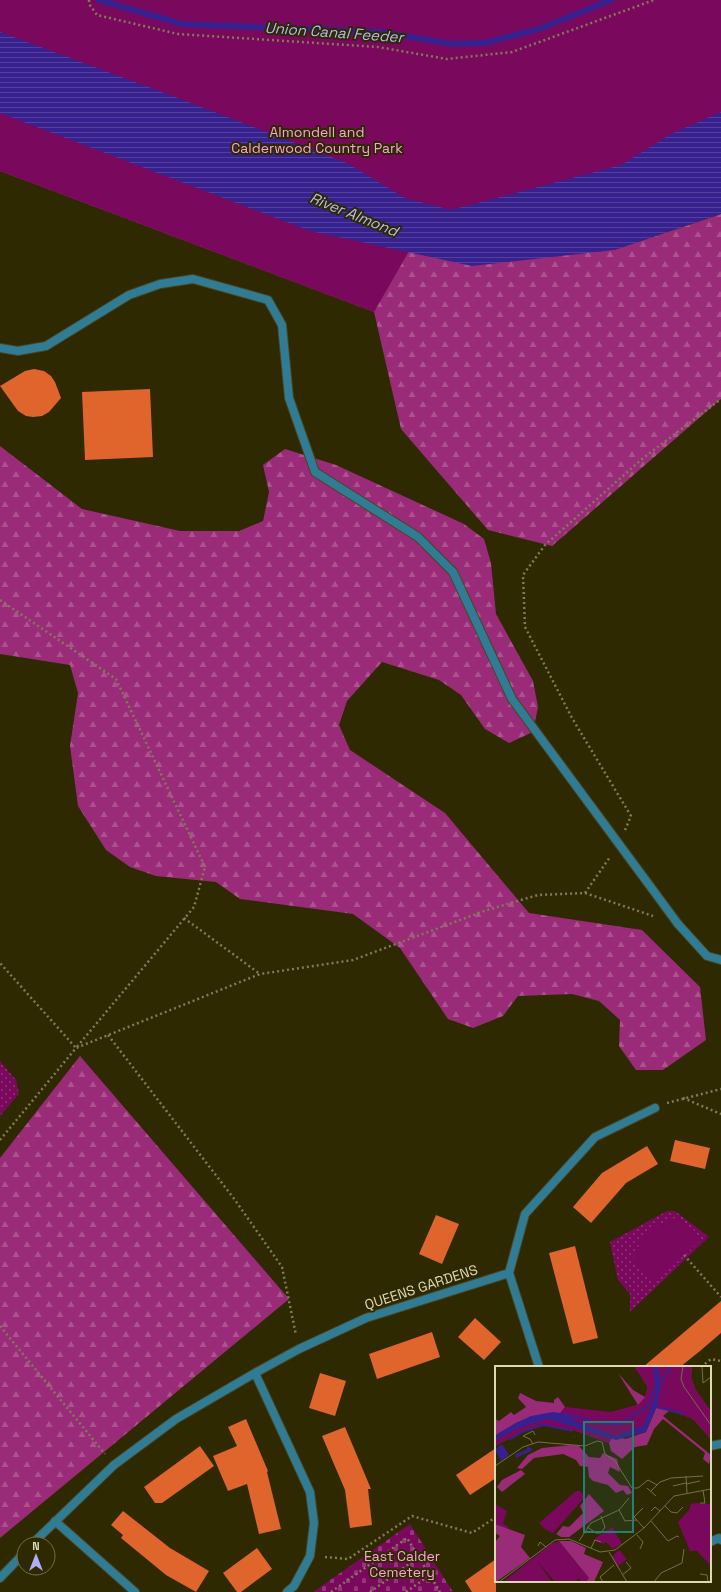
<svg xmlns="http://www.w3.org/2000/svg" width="721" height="1592" font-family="'Space Grotesk',sans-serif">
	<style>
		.grass { fill: url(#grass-dots) }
		.forest { fill: url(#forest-firs) }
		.cemetery { fill: url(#cemetery-stones) }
		.green { fill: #7a085d }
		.water { fill: url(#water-rules) }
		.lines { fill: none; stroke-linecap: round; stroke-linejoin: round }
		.stream { stroke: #36218f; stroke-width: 6 }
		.building { fill: #e0652d }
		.service-casing { stroke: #4a451d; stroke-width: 10 }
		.minor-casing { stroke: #4a451d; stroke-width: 10 }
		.path { stroke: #807c55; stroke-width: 2.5; stroke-dasharray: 2 3; stroke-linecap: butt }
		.service { stroke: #307c94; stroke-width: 8 }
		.minor { stroke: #307c94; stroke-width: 8 }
		.labels { text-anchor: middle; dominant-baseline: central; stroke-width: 4; stroke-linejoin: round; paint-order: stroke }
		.park-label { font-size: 14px; fill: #f9a4d8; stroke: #2e2900 }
		.street-label { font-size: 14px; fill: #dcd8b4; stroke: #2e2900 }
		.water-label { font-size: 15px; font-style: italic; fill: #b6b9f1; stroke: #2e2900 }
		.inset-river { fill: none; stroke: #36218f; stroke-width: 2 }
		.inset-road { fill: none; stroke: #746f48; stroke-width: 1 }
		.view { fill: #248075; fill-opacity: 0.15; stroke: #248075; stroke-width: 2 }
		.inset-edge { fill: none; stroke: #dcd8b4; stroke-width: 2 }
	</style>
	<defs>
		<pattern id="grass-dots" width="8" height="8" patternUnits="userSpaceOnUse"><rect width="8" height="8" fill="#7a085d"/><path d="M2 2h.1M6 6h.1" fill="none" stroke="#923779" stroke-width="1.8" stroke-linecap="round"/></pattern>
		<pattern id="forest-firs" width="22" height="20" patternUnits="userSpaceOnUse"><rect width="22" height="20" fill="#9a2b79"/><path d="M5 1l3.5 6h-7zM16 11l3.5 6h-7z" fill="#ac538f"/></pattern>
		<pattern id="cemetery-stones" width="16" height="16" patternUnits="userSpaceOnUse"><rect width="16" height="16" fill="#7a085d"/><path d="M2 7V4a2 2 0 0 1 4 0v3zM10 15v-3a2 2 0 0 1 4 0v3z" fill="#923779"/></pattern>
		<pattern id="water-rules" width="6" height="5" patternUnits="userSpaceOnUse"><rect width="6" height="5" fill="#36218f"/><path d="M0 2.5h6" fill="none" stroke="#52409c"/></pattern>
	</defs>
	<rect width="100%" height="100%" fill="#2e2900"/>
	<!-- grass -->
	<path class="grass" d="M0,1061L16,1080L19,1094L0,1116Z
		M667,1211H675L709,1237L630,1312V1294L618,1280L610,1242Z"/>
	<!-- forest -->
	<path class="forest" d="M0,113L614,250L721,214V399L552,546L488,530L401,429L374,312L0,171Z
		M0,446L82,509L180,531H239L263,521L269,492L263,465L285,449L336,465L464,524L484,539L491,563L496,614L533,681L538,707L533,732L509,743L485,729L461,695L439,680L382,662L347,701L339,725L350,750L445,813L529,913L642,930L700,987L706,1040L663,1070H636L619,1046L620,1020L599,1001L572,994L518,996L503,1016L473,1028L448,1019L400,948L353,914L240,899L216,882L156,876L130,867L106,850L78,806L70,746L78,693L70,665L0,654Z
		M80,1056L289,1299L0,1538V1158Z"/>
	<!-- cemetery -->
	<path class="cemetery" d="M410,1524L453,1592H313Z"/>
	<!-- green -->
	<path class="green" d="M0,0H721V178L416,239L374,312L0,171Z
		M675,1218L693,1229L701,1240L654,1283L633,1260L635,1251L650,1229Z"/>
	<!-- water -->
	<path class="water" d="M0,32L178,98L347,163L405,198L451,210L621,165L671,134L721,112V214L614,250L472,266L310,231L0,113Z"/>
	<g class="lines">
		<!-- stream -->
		<path class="stream" d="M99,0L182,24L381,32L452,44L484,43L539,29L611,0"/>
	</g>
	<!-- building -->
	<path class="building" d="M34,369L44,371L51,376L55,382L61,398L49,412L42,416L33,417L26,416L18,411L0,386L25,371Z
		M150,389L153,457L85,460L82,392Z
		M675,1140L710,1148L705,1169L670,1161Z
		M647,1146L658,1164L626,1183L591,1223L573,1207L602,1173Z
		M436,1215L459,1224L442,1264L419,1254Z
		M575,1246L598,1338L573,1344L549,1253Z
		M721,1301V1333L700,1351L680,1367H643Z
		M475,1318L501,1342L484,1360L458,1337Z
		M432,1332L440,1357L377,1379L369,1354Z
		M320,1373L346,1381L335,1416L309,1408Z
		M246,1419L268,1471L267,1472L281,1529L259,1534L247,1484L228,1491L213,1456L237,1446L228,1427Z
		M345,1427L371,1489H368L372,1525L350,1528L345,1490L322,1436Z
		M200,1446L214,1466L162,1503H155L144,1487Z
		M496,1448V1478L470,1495L456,1475Z
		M123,1511L170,1548L209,1571L196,1592L166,1575L121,1538L123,1535L111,1525Z
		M257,1548L272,1569L241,1592H237L223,1573Z
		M496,1559V1592H472L465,1581Z"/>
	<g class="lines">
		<defs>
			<path id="service" d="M0,348L18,351L46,346L129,295L160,284L193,279L268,300L282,325L289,398L315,472L418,537L453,572L512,699L678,924
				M710,1542L719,1538L721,1540"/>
			<path id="minor" d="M678,924L707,956L721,960
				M509,1273L525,1214L595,1137L655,1108
				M509,1273L539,1367
				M255,1373L310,1492L314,1523L310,1556L294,1586L287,1592
				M710,1446L721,1444
				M55,1521L135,1592
				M32,1544L114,1465L176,1419L255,1373L299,1349L366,1318L509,1273
				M0,1578L24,1553"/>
		</defs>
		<!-- service casing -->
		<use href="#service" class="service-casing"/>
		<!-- minor casing -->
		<use href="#minor" class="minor-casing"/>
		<!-- path -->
		<path class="path" d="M89,0V4L97,15L178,34L378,47L447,59L512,52L654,0
			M0,600L116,679L205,867L194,907L76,1048L0,963
			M625,830L631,816L572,718L525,627L523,575L545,545L642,459L721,399
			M585,893L610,857
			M184,918L260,974
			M108,1035L235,1200L282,1267L296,1335
			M683,1098L721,1114
			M667,1103L721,1089
			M0,1140L76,1048L260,974L353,960L487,910L538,895L585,893L653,916
			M684,1255L721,1297
			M0,1326L105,1454
			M701,1367L711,1359L721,1361
			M325,1557L348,1559L412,1516L472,1533L496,1517
			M331,1592L407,1538L440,1592
			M370,1592L419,1557
			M406,1592L430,1575"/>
		<!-- service -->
		<use href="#service" class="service"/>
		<!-- minor -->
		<use href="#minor" class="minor"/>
	</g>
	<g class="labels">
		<!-- park labels -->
		<g class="park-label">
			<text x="317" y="132">Almondell and<tspan x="317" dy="16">Calderwood Country Park</tspan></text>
			<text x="402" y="1556">East Calder<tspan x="402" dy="16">Cemetery</tspan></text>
		</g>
		<!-- street labels -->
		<g class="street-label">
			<text transform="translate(421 1287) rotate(-18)">QUEENS GARDENS</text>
		</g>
		<!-- water labels -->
		<g class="water-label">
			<text transform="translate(334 32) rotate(4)">Union Canal Feeder</text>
			<text transform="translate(354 214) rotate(22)">River Almond</text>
		</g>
	</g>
	<!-- overview -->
	<g transform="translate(495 1366)">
		<rect width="216" height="216" fill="#2e2900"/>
		<path d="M81,125H85L90,131L58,167L51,164L44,157ZM0,138L12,145L8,157L14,162L12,164L0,158ZM64,175L94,212L91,216H87L83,212L81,216H60L42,195L57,216H8L56,178Z" fill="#7a085d"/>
		<path d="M139,0L160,21L143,47L42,49L21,57L0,70V53L4,55L16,46L19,49L31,41L23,32L25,27L41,35L59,37V34L63,31L70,41L94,46H117L143,39L123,7L138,24L150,31L153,22L151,16ZM197,0L196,11L200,23L216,46V73L198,53L189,49L174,45L168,50L216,89L214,98L208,93L210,87L168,53L159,63L152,79L140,81L127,93L116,85L114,77L79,64L49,59L29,64L0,80V75L46,55L131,73L142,69L151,66L162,40ZM76,79L84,80L94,91L105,92L108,87L122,93L125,106L115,101L113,107L125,119L133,120L137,127L132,129L128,124L121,127L113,119L98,115L94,111L93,101L85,100L81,94L68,88L39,92L27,103L22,102L33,89L47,82ZM26,104L30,108L7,126L2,121L7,114ZM94,128L109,145L74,171H66L61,168L68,160L74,161L88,147L85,140ZM0,158L30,169L26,181L35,192L1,216L0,176L5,170L0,167ZM64,175H76L91,182L89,188L108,196L99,216H91L94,212Z" fill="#9a2b79"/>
		<path d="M117,161L127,178L118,183L111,176L108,178L98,174Z" fill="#7a085d"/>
		<path d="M139,0H197L196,11L200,23L216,46V73L198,53L160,40L150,64L117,72L114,77L79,64L49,59L29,64L0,80V73L7,68L50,50L61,52L70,41L117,46L143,39L150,31L153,22ZM201,137L216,138V200L202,185H195L183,156L194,144L196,138ZM124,184L132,193L122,201L117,190Z" fill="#7a085d"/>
		<path d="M158,0H163L166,21L162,40L151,66L121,74L53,53L21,63L0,75L2,68L21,57L36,50L58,46L74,48L80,55L120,70L148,60L161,28ZM7,78L14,89L6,95L0,83ZM32,81L37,82L36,85L21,92L20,88L31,84Z" fill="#36218f"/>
		<path class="inset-river" d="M166,17L176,0M161,41L190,48M76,49L101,57L126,58L154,39L161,19M14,74L29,65L49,59L78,65"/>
		<path class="inset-road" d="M188,0L186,13L189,21L216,59M207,0L208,17L216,11M38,78L35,73L28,70L38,65L40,69M0,100L28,81L43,76L90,80L102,75L107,76L110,88L120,95L137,122H143L153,114L162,119M191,110L192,127M191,118L205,115M178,120L191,117M152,122L161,130M156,125L165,116L176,112L208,110M205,137H210L208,124M170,140L176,146L182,147L188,141M148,142L139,151L149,162M124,144L130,155L142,154M124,144L134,132M156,145L160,141L165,145M156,155L173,175L182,170L184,171M92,161L101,167H106L110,161L106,150M142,169L148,176L145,183M84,175L96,157L124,144M43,180L45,176L51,181M96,182L100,174L106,176M114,186L132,216M205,208L212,209L213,216M127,209L136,202L131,196M4,216L60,174L74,173L105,186L120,184L149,162L179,130L216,123M108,216L105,211L119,199M159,216L166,207L187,197L189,183"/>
		<path class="view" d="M89,56H138V166H89Z"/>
		<rect width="216" height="216" class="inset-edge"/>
	</g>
	<!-- north arrow -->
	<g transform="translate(36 1556)"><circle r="19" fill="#2e2900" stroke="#746f48"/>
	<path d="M0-3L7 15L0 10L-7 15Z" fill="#adaffb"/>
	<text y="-6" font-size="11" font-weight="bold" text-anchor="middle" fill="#dcd8b4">N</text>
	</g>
</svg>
